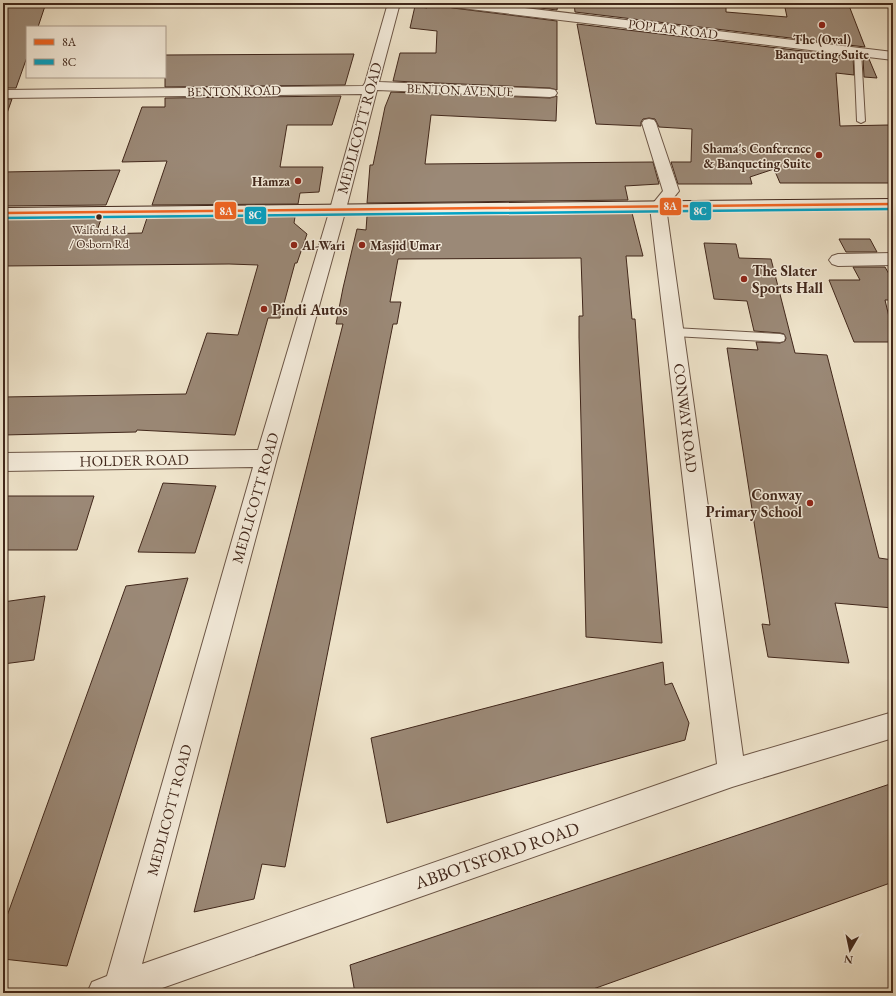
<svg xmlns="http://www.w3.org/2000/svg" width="896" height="996" font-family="'EB Garamond',serif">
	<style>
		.building { fill: #9b8977; stroke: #41271b }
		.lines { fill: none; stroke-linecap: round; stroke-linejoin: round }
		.lane-casing { stroke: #6c5647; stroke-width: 2 }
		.street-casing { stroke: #6c5647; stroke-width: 2 }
		.secondary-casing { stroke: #41271b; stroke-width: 2 }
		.lane { fill: #f5eddd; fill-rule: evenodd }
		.street { fill: #f5eddd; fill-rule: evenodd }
		.secondary { fill: #f5eddd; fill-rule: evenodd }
		.bus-1-casing { stroke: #f5eddd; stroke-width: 5 }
		.bus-2-casing { stroke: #f5eddd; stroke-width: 5 }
		.bus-1 { stroke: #f26522; stroke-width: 2.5 }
		.bus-2 { stroke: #03a2c5; stroke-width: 2.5 }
		.poi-dot { fill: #8f2418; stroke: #f5eddd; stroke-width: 1.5 }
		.bus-dot { fill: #41271b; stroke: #f5eddd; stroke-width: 1.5 }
		.labels { text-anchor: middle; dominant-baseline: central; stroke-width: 3; stroke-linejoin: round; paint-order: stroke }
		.far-bus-label { font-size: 12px; fill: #41271b; stroke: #f5eddd }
		.far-street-label { font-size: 13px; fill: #41271b; stroke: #f5eddd }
		.far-poi-label { font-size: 13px; font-weight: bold; fill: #41271b; stroke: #f5eddd; text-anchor: end }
		.street-label { font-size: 15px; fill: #41271b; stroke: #f5eddd }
		.poi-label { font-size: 15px; font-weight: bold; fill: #41271b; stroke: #f5eddd; text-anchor: start }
		.near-street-label { font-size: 18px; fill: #41271b; stroke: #f5eddd }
		.line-badge { stroke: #f5eddd; stroke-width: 1.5 }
		.badge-label { font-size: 11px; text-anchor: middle; font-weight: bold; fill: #fff }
	</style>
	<rect width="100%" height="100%" fill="#efe4cb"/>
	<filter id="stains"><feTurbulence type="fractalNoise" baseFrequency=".005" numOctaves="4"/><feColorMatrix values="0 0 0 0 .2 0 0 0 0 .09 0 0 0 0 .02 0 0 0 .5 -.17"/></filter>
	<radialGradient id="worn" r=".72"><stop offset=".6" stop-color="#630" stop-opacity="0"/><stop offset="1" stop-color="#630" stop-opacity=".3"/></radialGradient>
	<!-- building -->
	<path class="building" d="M7,3H46L38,27H27V57L16,88H3V14Z
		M427,3H446L448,7L453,8L557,21V90L550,88L393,81L400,53H436L437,31L410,28L415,6L427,8Z
		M497,3H558L557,10Z
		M574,3H726V12L787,17L784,3H848L865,47L575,12Z
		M577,24L853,57L854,75L836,73L840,126L888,125L893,133V183H780L774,169L750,177L752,184H678L671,162H691L692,129L659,127L655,119L649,118L643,119L641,122V126L596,124Z
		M354,54L345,85L165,87V55Z
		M863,58L869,59L877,78L864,77Z
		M391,92L550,98L557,96L556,121L431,115L425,164L653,162L659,184L625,186L628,200L367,203L370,165H373L385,107Z
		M341,96L332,125H287L280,167H323L319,192L300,193L298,204L152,205L167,161L122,162L142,107H165V98Z
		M3,99H12L6,116L3,115Z
		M120,170L106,205L3,206V172Z
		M632,213L643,256H626L632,319H635L662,643L586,637L579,337V316H583L581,258L398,259L390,302H401L397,324H393L285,867L262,864L254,899L194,912L343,324H336L343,288L357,229L366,230L367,216Z
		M295,217L294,223L307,234L297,263H295L280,318H268L235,435L137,430L136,432L3,435V397L186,394L207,333L238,335L258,265L229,264L3,266V219H101L96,234L142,233L147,218Z
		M839,239H870L877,252H846Z
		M704,243L736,244L739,258L771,259L795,353L827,355L879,558L893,560V608L835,603L849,663L768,657L762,624L770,625L727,348L758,350L756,342L780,343L785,341L786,338L784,334L780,333L754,331L747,301L714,299Z
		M853,267H885L893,281V300H885L893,334V342H854L829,280H860Z
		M163,483L216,486L195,553L138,552Z
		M3,496H94L77,550H3Z
		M188,578L67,966L3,959V927L126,586Z
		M45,596L34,660L3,664V602Z
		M663,662L665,685L672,683L689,723L685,740L387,823L371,738Z
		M893,783V882L582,993H355L350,965Z"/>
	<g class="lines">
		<defs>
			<path id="lane" d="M854,49H860L861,51L865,121L861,123L857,121Z
				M674,328L780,334L784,335L785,338L784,341L780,342L674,336L670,335L669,332L670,329Z"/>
			<path id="street" d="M388,3H400L379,82L550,89L555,90L557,93L555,96L550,97L377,90L346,209L277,458L142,964L717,764L650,207L663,191L642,123L644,120L649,119L654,120L656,123L679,191L666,207L743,756L893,712V738L732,787L148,993H87L92,982L107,976L253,467L3,471V453L258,450L330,209L362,94L3,98V90L363,86L365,83Z
				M447,3H484L893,52V60L453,7L449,6Z
				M893,253V265L838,266L832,264L829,260L832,256L838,254Z"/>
			<path id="secondary" d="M893,199V209L3,218V208Z"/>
		</defs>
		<!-- lane casing -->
		<use href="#lane" class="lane-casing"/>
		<!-- street casing -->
		<use href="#street" class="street-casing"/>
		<!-- secondary casing -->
		<use href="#secondary" class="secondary-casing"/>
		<!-- lane -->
		<use href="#lane" class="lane"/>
		<!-- street -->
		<use href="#street" class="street"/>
		<!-- secondary -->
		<use href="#secondary" class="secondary"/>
		<defs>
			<path id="bus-1" d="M3,213L893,204"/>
			<path id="bus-2" d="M3,218L893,209"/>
		</defs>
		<!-- bus-1 casing -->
		<use href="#bus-1" class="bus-1-casing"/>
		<!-- bus-2 casing -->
		<use href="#bus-2" class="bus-2-casing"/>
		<!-- bus-1 -->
		<use href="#bus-1" class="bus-1"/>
		<!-- bus-2 -->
		<use href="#bus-2" class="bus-2"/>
	</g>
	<!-- markers -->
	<g class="poi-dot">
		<circle cx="822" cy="25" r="4"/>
		<circle cx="819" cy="155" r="4"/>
		<circle cx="298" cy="181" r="4"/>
		<circle cx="294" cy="245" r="4"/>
		<circle cx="362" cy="245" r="4"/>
		<circle cx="744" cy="279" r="4"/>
		<circle cx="264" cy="309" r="4"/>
		<circle cx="810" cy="503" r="4"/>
	</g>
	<circle class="bus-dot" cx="99" cy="217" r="3.5"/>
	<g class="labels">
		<!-- far-bus labels -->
		<g class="far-bus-label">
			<text x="99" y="230">Walford Rd<tspan x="99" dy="14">/ Osborn Rd</tspan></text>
		</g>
		<!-- far-street labels -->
		<g class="far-street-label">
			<text transform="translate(673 29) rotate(7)">POPLAR ROAD</text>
			<text transform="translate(460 90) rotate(2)">BENTON AVENUE</text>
			<text transform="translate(234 91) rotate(-1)">BENTON ROAD</text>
		</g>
		<!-- far-poi labels -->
		<g class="far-poi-label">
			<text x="822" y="39" text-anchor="middle">The (Oval)<tspan x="822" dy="15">Banqueting Suite</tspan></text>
			<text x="811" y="148">Shama's Conference<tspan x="811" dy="15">&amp; Banqueting Suite</tspan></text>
			<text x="290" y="181">Hamza</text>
			<text x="302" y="245" text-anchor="start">Al-Wari</text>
			<text x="370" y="245" text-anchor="start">Masjid Umar</text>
		</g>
		<!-- street labels -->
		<g class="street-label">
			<text transform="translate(359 128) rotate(-75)">MEDLICOTT ROAD</text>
			<text transform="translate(686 418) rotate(83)">CONWAY ROAD</text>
			<text transform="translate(134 460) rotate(-1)">HOLDER ROAD</text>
			<text transform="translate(255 498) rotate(-74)">MEDLICOTT ROAD</text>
			<text transform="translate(169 810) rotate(-75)">MEDLICOTT ROAD</text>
		</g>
		<!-- poi labels -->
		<g class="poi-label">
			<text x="752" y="270">The Slater<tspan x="752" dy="17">Sports Hall</tspan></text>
			<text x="272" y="309">Pindi Autos</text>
			<text x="802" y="494" text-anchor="end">Conway<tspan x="802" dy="17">Primary School</tspan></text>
		</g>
		<!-- near-street labels -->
		<g class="near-street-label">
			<text transform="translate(497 855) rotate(-19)">ABBOTSFORD ROAD</text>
		</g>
	</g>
	<g class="line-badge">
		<rect x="659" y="197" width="23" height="19" rx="4" fill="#f26522"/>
		<rect x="214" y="201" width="23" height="19" rx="4" fill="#f26522"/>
		<rect x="689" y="201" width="23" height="20" rx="4" fill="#03a2c5"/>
		<rect x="244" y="206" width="23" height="19" rx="4" fill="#03a2c5"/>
	</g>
	<g class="badge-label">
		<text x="670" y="210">8A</text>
		<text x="226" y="215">8A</text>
		<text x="700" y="215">8C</text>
		<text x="255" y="219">8C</text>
	</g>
	<!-- margin -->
	<rect width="896" height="996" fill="none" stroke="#efe4cb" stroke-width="16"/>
	<rect x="4" y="4" width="888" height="988" fill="none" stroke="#41271b" stroke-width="2"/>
	<rect x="8" y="8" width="880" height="980" fill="none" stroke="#41271b"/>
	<!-- legend -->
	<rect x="26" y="26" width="140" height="52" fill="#f5eddd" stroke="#ad9e8f"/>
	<rect x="34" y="39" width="20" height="6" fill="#f26522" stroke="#ad9e8f"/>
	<text x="62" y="46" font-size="12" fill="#41271b">8A</text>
	<rect x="34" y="59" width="20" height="6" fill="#03a2c5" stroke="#ad9e8f"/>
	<text x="62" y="66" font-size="12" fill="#41271b">8C</text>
	<!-- north arrow -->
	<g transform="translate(850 950) rotate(189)" stroke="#f5eddd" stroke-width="3" paint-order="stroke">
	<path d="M0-3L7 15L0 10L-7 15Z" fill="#41271b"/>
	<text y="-6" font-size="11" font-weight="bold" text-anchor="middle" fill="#41271b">N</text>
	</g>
	<rect width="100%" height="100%" filter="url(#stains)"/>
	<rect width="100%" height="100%" fill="url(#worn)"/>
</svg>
